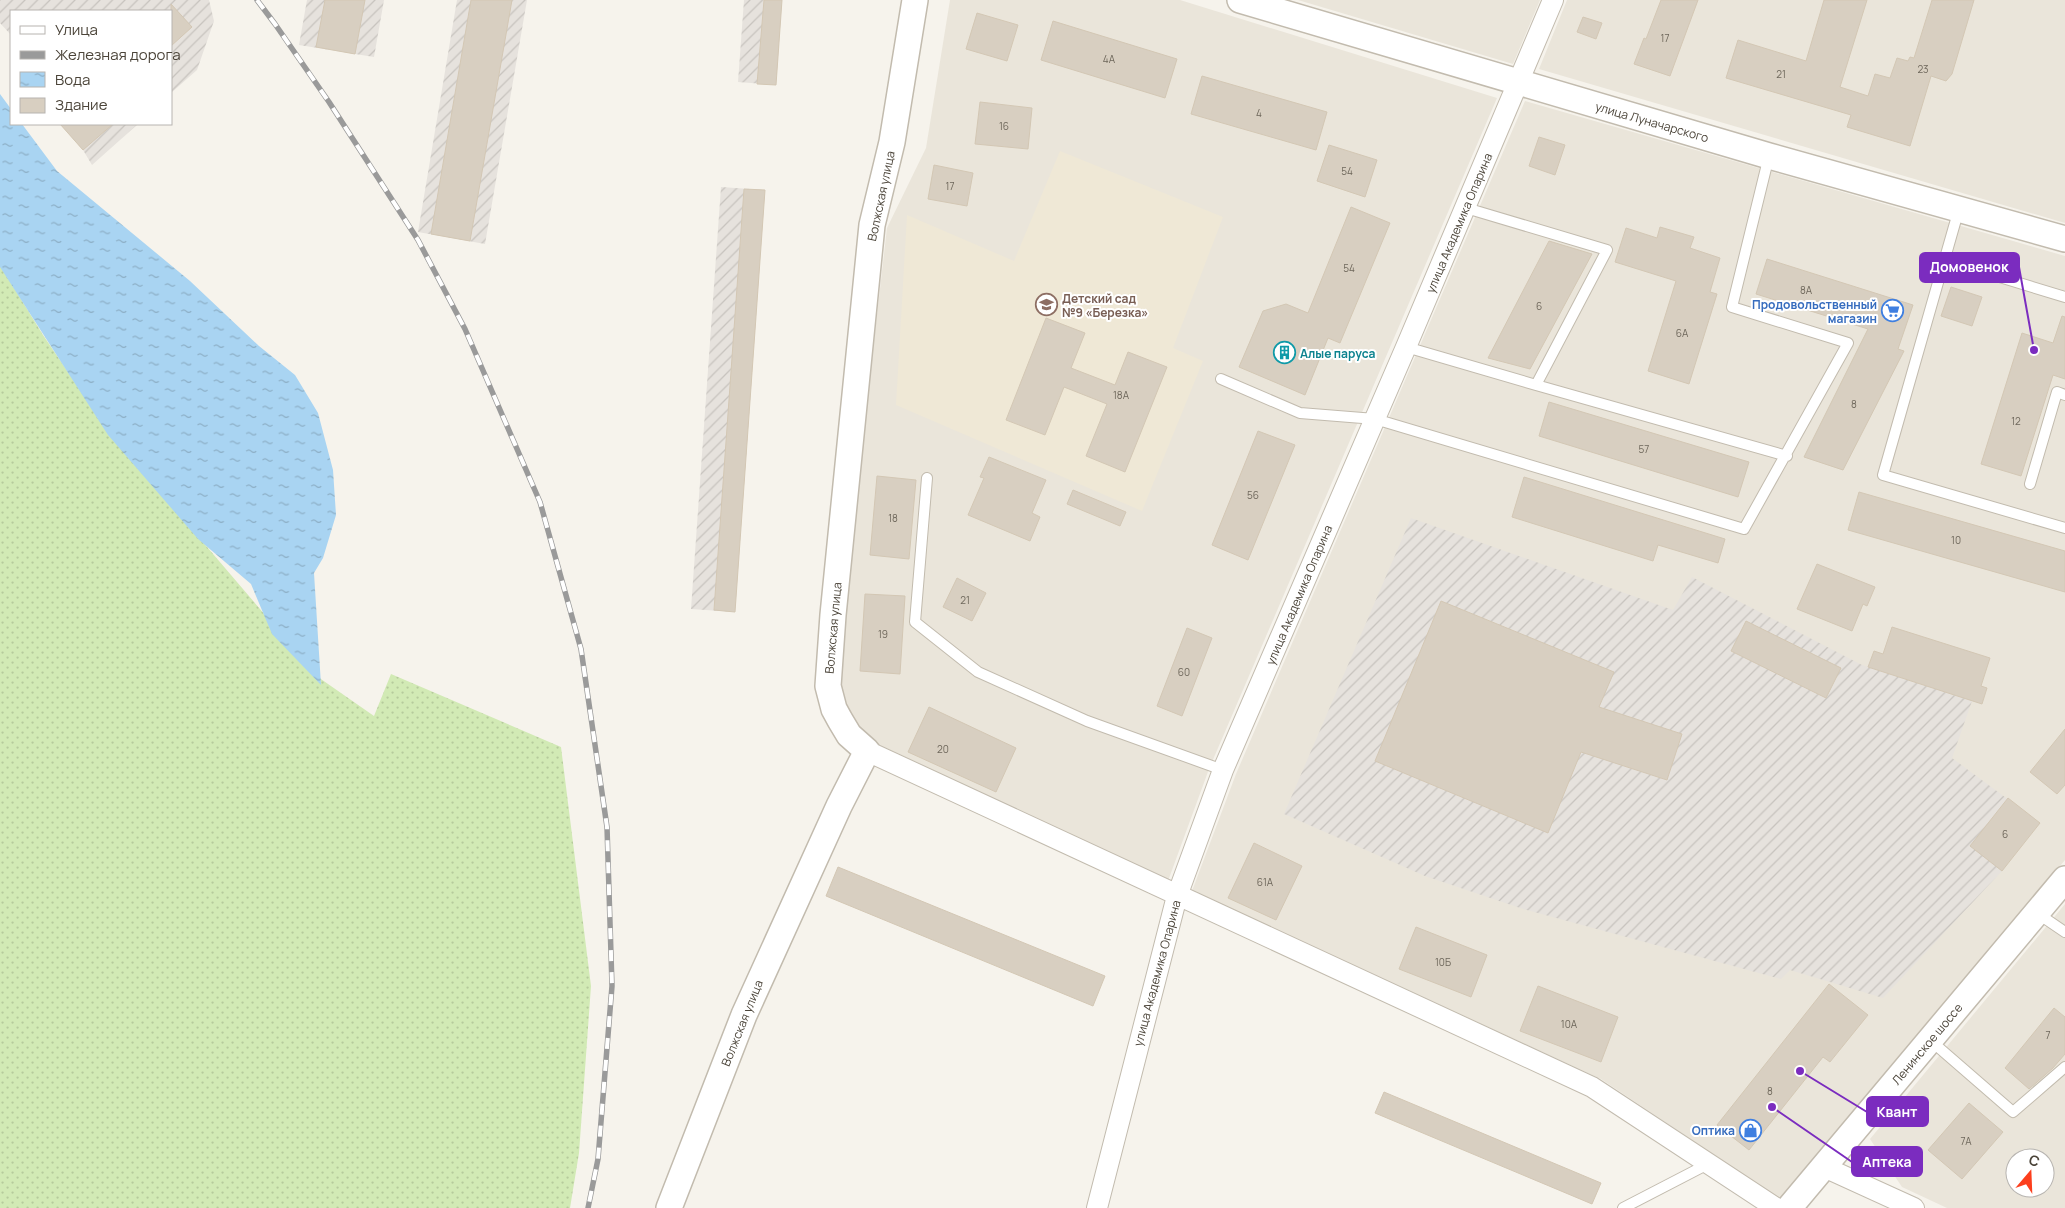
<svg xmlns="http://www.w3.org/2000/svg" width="2065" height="1208" font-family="Manrope,sans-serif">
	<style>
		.residential { fill: #eae5da; fill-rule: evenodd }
		.industrial { fill: url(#industrial-furrows) }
		.education { fill: #efe8d6 }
		.garden { fill: url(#garden-dots) }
		.water { fill: url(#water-ripples) }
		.building { fill: #d8cfc1; stroke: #d3c7b4 }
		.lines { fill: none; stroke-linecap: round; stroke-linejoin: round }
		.service-casing { stroke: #c2bbae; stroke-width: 12 }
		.minor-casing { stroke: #c2bbae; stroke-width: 22 }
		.tertiary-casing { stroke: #c2bbae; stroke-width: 28 }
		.service { stroke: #fff; stroke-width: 10 }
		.minor { stroke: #fff; stroke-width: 20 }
		.tertiary { stroke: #fff; stroke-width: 25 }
		.rail-casing { stroke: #9a9a9a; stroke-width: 5.5 }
		.rail { stroke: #fff; stroke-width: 4; stroke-dasharray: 11; stroke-linecap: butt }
		.labels { text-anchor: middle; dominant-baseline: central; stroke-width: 4; stroke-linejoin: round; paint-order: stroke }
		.number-label { font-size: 10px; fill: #6e675b }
		.street-label { font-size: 12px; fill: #4b4439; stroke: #fff }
		.education-label { font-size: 12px; font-weight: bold; fill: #785e54; stroke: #fff; text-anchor: start }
		.shop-label { font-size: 12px; font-weight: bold; fill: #366cbe; stroke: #fff; text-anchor: end }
		.culture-label { font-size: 12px; font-weight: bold; fill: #0d838f; stroke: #fff; text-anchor: start }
		.leader { fill: none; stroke: #7b2cbf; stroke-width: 2 }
		.callout-dot { fill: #7b2cbf; stroke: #fff; stroke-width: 2 }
		.callout { fill: #7b2cbf; stroke: #7b2cbf; stroke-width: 2 }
		.callout-label { font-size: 14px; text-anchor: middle; font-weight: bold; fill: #fff }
	</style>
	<defs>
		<pattern id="industrial-furrows" width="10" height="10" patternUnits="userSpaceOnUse" patternTransform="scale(1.25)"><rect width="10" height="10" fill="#e6e2dd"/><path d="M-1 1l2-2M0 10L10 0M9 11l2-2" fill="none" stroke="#c7c3be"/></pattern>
		<pattern id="garden-dots" width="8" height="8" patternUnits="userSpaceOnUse" patternTransform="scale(1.25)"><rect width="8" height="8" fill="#d2eab5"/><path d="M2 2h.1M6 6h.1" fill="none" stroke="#b6ca9c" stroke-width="1.8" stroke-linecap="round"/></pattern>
		<pattern id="water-ripples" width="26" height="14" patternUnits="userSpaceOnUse" patternTransform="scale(1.25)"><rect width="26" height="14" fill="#a9d4f2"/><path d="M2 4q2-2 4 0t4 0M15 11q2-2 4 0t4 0" fill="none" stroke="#8caec5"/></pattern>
	</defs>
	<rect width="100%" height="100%" fill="#f6f3ec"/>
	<!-- residential -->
	<path class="residential" d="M950,0H1180L1497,98L1209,769L1168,881L867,739L854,724L844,705L838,682L842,620L887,228L926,148Z
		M1298,0H1540L1513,64Z
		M1567,0H2065V223L1539,69Z
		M1525,101L2065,256V860L1780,1199L1601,1079L1192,891L1236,774Z
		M2065,904V1208H1947L1902,1187L1870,1139ZM2015,1158H2045V1188H2015Z"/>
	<!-- industrial -->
	<path class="industrial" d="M0,0H209L214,21L197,70L171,93V11H11V35L0,23Z
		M307,0H384L374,57L299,45Z
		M457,0H527L485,244L418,232Z
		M744,0H782L776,85L738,82Z
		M60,124H138L92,165L83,150Z
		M721,187L765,190L735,612L691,609Z
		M1411,518L1673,610L1692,577L1862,665L1972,701L1952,758L2040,823L2002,871L1883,998L1790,970L1781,979L1523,909L1425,876L1284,814Z"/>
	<!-- education -->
	<path class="education" d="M1060,151L1223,217L1173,348L1203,361L1142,511L896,405L907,215L1014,261Z"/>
	<!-- garden -->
	<path class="garden" d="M0,265L43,335L108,431L318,677L374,716L391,674L561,747L591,986L579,1153L570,1208H0Z"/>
	<!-- water -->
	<path class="water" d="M0,94L11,109V124H22L57,171L190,281L259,346L295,375L318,413L333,470L336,515L323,558L314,573L321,685L272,634L251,584L198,539L108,435L0,267Z"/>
	<!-- building -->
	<path class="building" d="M325,0H365L355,54L316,47Z
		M471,0H512L470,241L431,234Z
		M764,0H782L776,85L757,84Z
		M1661,0H1698L1670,76L1634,64L1644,38L1646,39Z
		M1824,0H1867L1840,87L1868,96L1875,74L1890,78L1897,58L1908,61L1910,57L1914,58L1932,0H1974L1952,74L1946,81L1931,76L1910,146L1847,127L1851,115L1726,78L1738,40L1806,61Z
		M171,4L192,27L171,46Z
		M977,13L1018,25L1007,61L966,49Z
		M1583,17L1602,23L1596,39L1577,32Z
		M1053,21L1177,59L1165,98L1041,60Z
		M1202,76L1327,112L1316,150L1191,114Z
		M980,102L1032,108L1028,149L975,144Z
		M60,124H113L83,150Z
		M1539,137L1565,145L1555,175L1529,166Z
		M1329,145L1377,160L1365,197L1317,181Z
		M934,165L973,173L967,206L928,199Z
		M744,189L765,190L735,612L714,610Z
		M1351,207L1390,223L1340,343L1328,338L1305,395L1239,367L1263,311L1286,304L1308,313Z
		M1660,227L1694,237L1690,248L1720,258L1710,292L1717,294L1689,384L1648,371L1676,281L1615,262L1626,228L1657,238Z
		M1549,241L1592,254L1530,369L1488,358Z
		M1767,259L1913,305L1898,349L1904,351L1843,470L1804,457L1868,329L1756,294Z
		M1951,287L1982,297L1972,326L1941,316Z
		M2062,316L2065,317V379L2053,375L2021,476L1981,464L2022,333L2053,343Z
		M1046,318L1085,333L1071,368L1115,385L1128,352L1167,367L1125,472L1086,456L1107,404L1064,387L1045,435L1006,420Z
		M1549,402L1749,462L1738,497L1539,436Z
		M1258,431L1295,445L1248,560L1212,545Z
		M989,457L1046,480L1032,513L1040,517L1030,541L968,515L984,478L980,477Z
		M877,476L916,480L909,559L870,555Z
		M1524,477L1725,539L1718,563L1658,545L1653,561L1512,517Z
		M1073,490L1126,512L1120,526L1067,504Z
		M1859,492L2065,551V592L1848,530Z
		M1817,564L1875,587L1867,606L1863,604L1852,631L1797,609Z
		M957,578L986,593L972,621L943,607Z
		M865,594L905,596L900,674L860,671Z
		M1441,601L1614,672L1599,707L1682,734L1667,780L1581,752L1548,833L1375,761Z
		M1746,621L1841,668L1826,698L1731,651Z
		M1892,627L1990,658L1981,686L1987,688L1982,704L1868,667L1874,651L1883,654Z
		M1187,628L1212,638L1182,716L1157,706Z
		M929,707L1016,748L996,792L908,752Z
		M2065,729V785L2057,794L2030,772Z
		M2008,798L2040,823L2002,871L1970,846Z
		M1254,843L1302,866L1276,920L1228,898Z
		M838,867L1105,976L1093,1006L826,896Z
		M1416,927L1487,955L1471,997L1399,969Z
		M1829,984L1868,1015L1830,1062L1823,1057L1749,1150L1717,1125Z
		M1538,986L1618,1017L1601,1062L1520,1031Z
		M2054,1008L2065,1017V1054L2053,1068L2029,1089L2005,1068Z
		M1384,1092L1601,1183L1592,1204L1375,1113Z
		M1969,1103L2003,1132L1962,1179L1928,1150Z"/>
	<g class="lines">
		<defs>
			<path id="service" d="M1959,209L1883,475L2065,528
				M1944,260L2065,297
				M1406,347L1536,385L1607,250L1466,208
				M1221,379L1300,413L1375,419L1744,529L1848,343L1732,307L1769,156
				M1536,385L1787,456
				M927,478L915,622L978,672L1087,721L1223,770
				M2030,484L2057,392L2065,395
				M2037,913L2065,932
				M1930,1040L2013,1112L2065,1067
				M1623,1208L1708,1164"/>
			<path id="minor" d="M867,751L1592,1087L1776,1208
				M1824,1167L1914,1208
				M1097,1208L1177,896L1223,770L1406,347L1553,0"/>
			<path id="tertiary" d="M1240,0L1769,156L2065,239
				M669,1208L744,1015L839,806L867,751L849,735L840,720L834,709L828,686L833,615L872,225L892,142L915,0
				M1789,1208L2065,879"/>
		</defs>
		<!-- service casing -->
		<use href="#service" class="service-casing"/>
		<!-- minor casing -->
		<use href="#minor" class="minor-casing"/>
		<!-- tertiary casing -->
		<use href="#tertiary" class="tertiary-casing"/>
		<!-- service -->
		<use href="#service" class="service"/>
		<!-- minor -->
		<use href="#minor" class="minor"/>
		<!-- tertiary -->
		<use href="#tertiary" class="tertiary"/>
		<defs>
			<path id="rail" d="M257,0L275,24L329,102L418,240L465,329L540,502L581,649L607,827L612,986L598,1159L588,1208"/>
		</defs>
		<!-- rail casing -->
		<use href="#rail" class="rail-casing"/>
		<!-- rail -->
		<use href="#rail" class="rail"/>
	</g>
	<!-- icons -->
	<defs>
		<symbol id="school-ring" viewBox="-11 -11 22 22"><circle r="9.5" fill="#fff" stroke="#8d6e63" stroke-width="1.5"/><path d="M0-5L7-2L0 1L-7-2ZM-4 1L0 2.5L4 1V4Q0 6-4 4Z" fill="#8d6e63"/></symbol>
		<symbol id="supermarket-ring" viewBox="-11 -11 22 22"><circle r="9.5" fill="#fff" stroke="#3f7fe0" stroke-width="1.5"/><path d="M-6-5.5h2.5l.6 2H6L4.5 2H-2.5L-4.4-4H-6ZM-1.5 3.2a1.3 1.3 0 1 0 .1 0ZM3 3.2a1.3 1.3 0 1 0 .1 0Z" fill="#3f7fe0"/></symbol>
		<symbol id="building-ring" viewBox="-11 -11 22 22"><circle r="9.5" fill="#fff" stroke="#0f9aa8" stroke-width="1.5"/><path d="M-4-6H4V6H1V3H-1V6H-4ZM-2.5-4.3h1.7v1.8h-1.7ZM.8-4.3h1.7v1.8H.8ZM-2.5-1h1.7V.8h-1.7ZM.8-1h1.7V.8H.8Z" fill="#0f9aa8"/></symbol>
		<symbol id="shop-ring" viewBox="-11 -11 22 22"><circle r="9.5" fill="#fff" stroke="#3f7fe0" stroke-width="1.5"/><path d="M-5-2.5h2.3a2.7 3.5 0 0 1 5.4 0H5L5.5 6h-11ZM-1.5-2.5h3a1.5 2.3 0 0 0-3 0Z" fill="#3f7fe0"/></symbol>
	</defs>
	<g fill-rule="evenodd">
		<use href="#school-ring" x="1034" y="292" width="25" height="25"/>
		<use href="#supermarket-ring" x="1880" y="298" width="25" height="25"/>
		<use href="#building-ring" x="1272" y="340" width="25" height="25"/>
		<use href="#shop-ring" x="1738" y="1118" width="25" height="25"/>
	</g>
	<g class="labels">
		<!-- number labels -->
		<g class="number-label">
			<text x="1665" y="38">17</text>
			<text x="1109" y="59">4А</text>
			<text x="1923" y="69">23</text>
			<text x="1781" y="74">21</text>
			<text x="1259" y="113">4</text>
			<text x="1004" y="126">16</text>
			<text x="1347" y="171">54</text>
			<text x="950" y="186">17</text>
			<text x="1349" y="268">54</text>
			<text x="1806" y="290">8А</text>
			<text x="1539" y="306">6</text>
			<text x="1682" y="333">6А</text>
			<text x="1121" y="395">18А</text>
			<text x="1854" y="404">8</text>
			<text x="2016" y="421">12</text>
			<text x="1644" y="449">57</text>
			<text x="1253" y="495">56</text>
			<text x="893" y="518">18</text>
			<text x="1956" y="540">10</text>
			<text x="965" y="600">21</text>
			<text x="883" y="634">19</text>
			<text x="1184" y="672">60</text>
			<text x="943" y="749">20</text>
			<text x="2005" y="834">6</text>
			<text x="1265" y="882">61А</text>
			<text x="1443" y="962">10Б</text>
			<text x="1569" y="1024">10А</text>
			<text x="2048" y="1035">7</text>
			<text x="1770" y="1091">8</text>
			<text x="1966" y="1141">7А</text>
		</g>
		<!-- street labels -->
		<g class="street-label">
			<text transform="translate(1652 122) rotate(16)">улица Луначарского</text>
			<text transform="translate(881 196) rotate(-78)">Волжская улица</text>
			<text transform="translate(1459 223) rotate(-67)">улица Академика Опарина</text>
			<text transform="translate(1299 595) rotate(-67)">улица Академика Опарина</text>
			<text transform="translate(833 628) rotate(-85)">Волжская улица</text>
			<text transform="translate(1157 973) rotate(-75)">улица Академика Опарина</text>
			<text transform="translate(742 1023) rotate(-68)">Волжская улица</text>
			<text transform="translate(1927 1044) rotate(-50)">Ленинское шоссе</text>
		</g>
		<!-- education labels -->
		<g class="education-label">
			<text x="1062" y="298">Детский сад<tspan x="1062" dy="14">№9 «Березка»</tspan></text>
		</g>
		<!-- shop labels -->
		<g class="shop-label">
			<text x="1877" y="304">Продовольственный<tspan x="1877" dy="14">магазин</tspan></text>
			<text x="1735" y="1130">Оптика</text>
		</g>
		<!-- culture labels -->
		<g class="culture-label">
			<text x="1300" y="353">Алые паруса</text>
		</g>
	</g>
	<!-- callouts -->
	<path class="leader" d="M2034 350L2019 267M1800 1071L1867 1112M1772 1107L1852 1162"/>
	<g class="callout-dot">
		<circle cx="2034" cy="350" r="5"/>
		<circle cx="1800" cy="1071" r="5"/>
		<circle cx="1772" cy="1107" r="5"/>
	</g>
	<g class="callout">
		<rect x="1920" y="253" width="99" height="29" rx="5"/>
		<rect x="1867" y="1097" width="61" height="29" rx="5"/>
		<rect x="1852" y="1147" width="70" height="29" rx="5"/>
	</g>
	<g class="callout-label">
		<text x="1969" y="272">Домовенок</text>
		<text x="1897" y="1117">Квант</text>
		<text x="1887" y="1167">Аптека</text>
	</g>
	<!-- legend -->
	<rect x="10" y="10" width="162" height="115" fill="#ffffff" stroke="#b7b4b0"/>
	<rect x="20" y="26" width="25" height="8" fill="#ffffff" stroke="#b7b4b0"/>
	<text x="55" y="35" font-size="15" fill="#4b4439">Улица</text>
	<rect x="20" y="51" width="25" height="8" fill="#9a9a9a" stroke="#b7b4b0"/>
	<text x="55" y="60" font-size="15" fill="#4b4439">Железная дорога</text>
	<rect x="20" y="72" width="25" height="15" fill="url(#water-ripples)" stroke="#b7b4b0"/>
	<text x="55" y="85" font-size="15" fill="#4b4439">Вода</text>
	<rect x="20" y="98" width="25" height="15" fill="#d8cfc1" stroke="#b7b4b0"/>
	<text x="55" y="110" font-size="15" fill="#4b4439">Здание</text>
	<!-- north arrow -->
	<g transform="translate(2030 1173) rotate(19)"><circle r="24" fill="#ffffff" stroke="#b7b4b0"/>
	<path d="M0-4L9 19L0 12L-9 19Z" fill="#fc3f1d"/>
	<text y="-8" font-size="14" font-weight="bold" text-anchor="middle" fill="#4b4439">С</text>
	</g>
</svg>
